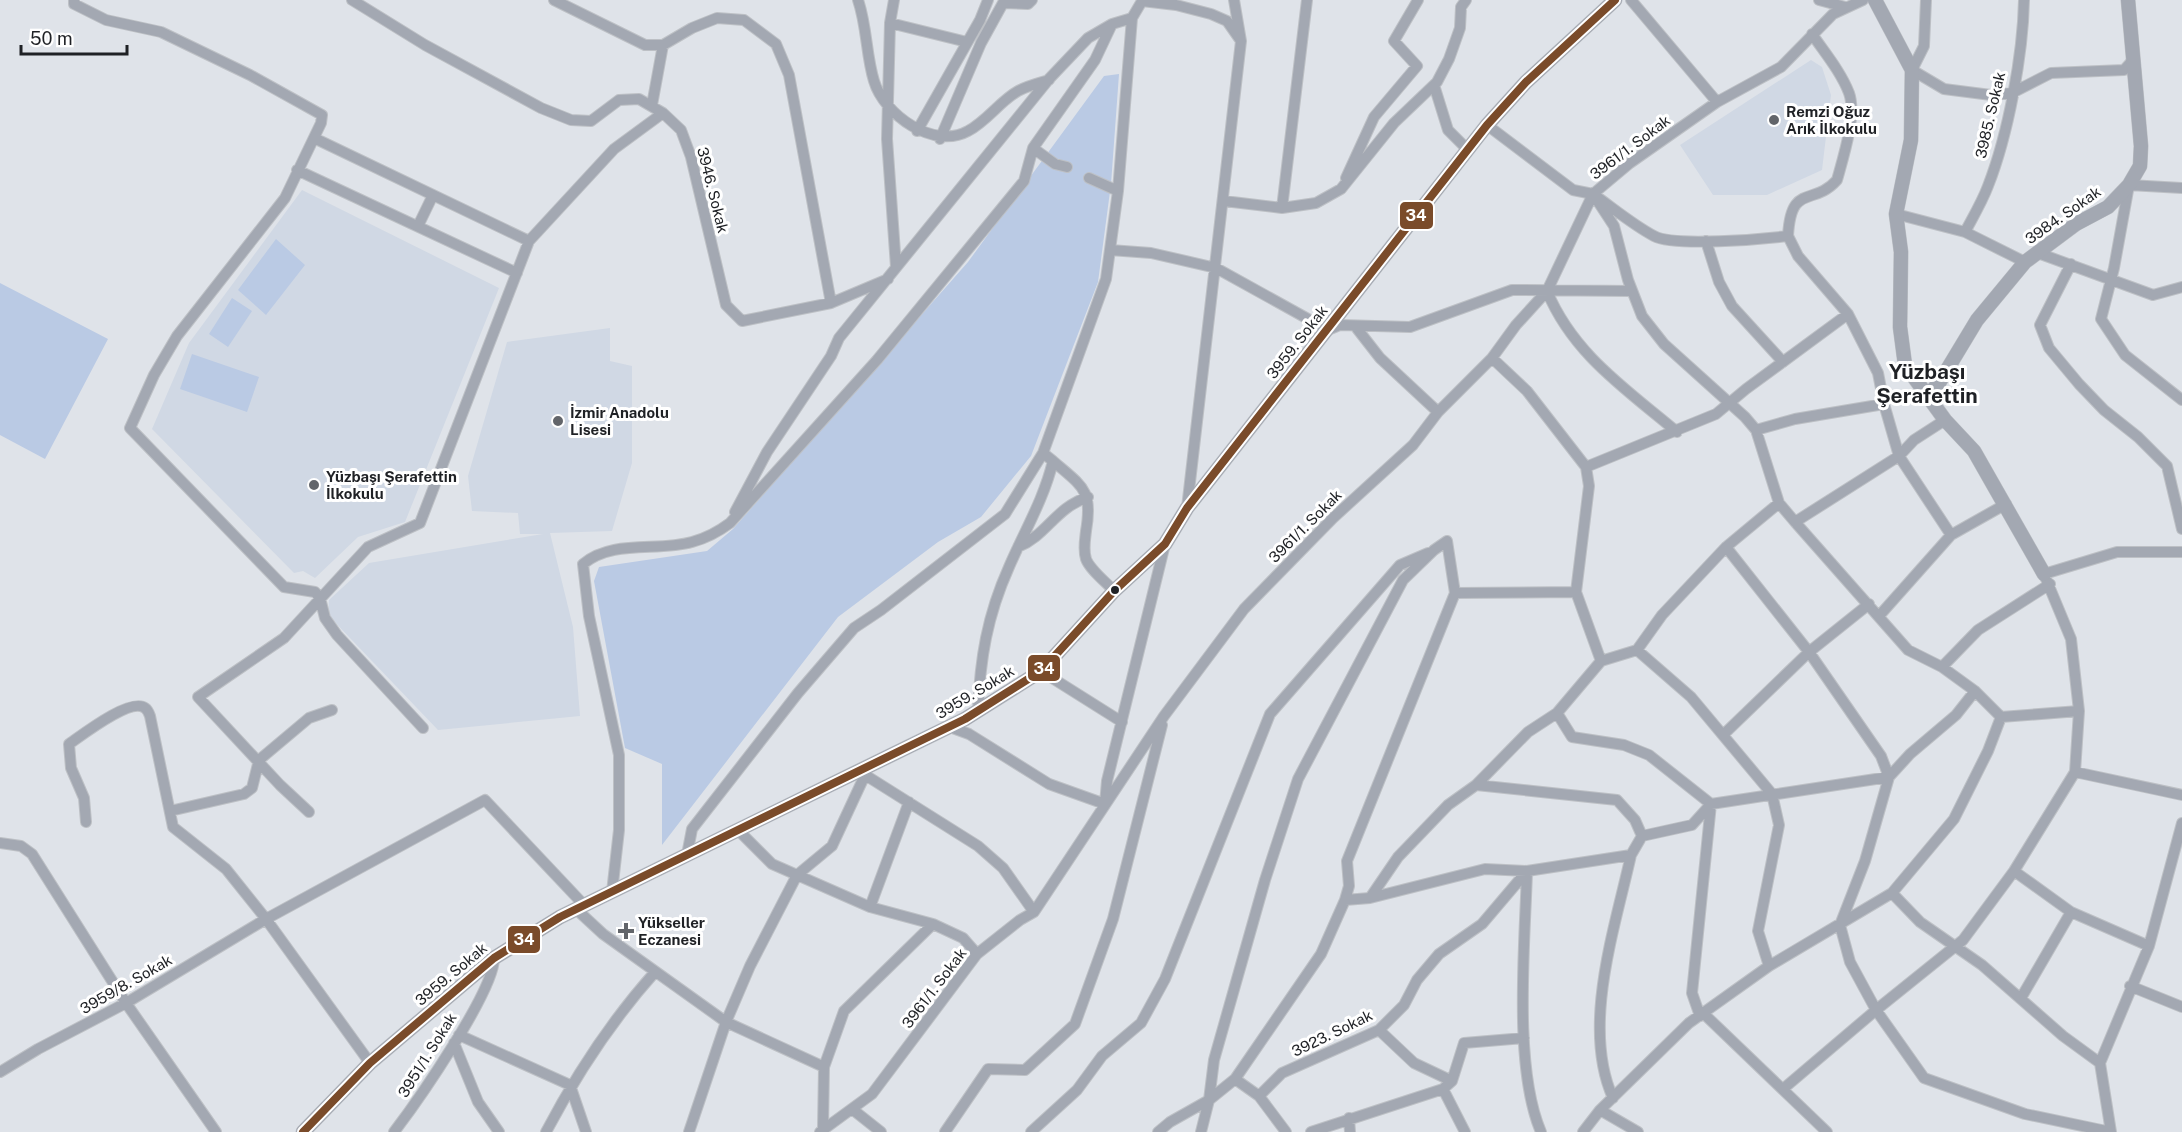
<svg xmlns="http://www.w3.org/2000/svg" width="2182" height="1132" font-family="'Public Sans',sans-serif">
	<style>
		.built { fill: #d0d8e4 }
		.green { fill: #bacae4 }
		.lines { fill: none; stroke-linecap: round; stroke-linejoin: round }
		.minor-casing { stroke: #bdc0c5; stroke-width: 12 }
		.tertiary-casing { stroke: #bdc0c5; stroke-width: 15 }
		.minor { stroke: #a3a8b2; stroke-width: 10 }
		.tertiary { stroke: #a3a8b2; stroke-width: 14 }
		.bus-1-casing { stroke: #fff; stroke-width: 12 }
		.bus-1 { stroke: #7a4b2a; stroke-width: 8 }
		.poi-dot { fill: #62656a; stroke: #fff; stroke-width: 2 }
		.bus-dot { fill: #1f2125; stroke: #fff; stroke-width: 2 }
		.labels { text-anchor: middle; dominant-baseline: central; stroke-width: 6; stroke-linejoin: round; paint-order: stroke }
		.poi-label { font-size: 15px; font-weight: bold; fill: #1f2125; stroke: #fff; text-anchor: start }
		.street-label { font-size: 15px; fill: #1f2125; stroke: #fff }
		.district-label { font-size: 21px; font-weight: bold; fill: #1f2125; stroke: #fff }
		.line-badge { stroke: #fff; stroke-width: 2 }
		.badge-label { font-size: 16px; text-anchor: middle; font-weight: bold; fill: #fff }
	</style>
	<rect width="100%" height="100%" fill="#dfe3e9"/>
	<!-- built -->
	<path class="built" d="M1811,60L1822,67L1831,95L1822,170L1767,195H1713L1680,145Z
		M302,190L499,288L405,522L358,537L315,578L303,571L294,573L152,429L189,343Z
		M610,328V361L632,366V463L612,531L550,533L573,627L580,716L438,730L328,615L329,600L369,563L543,534H520L518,513L472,511L468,476L507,342Z"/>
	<!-- green -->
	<path class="green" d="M1119,74L1111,184L1098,282L1031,456L981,517L938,542L838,617L662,845V764L625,748L594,581L599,567L707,551L733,529L968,262L1104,76Z
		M276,239L305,265L266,315L238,290Z
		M0,283L108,339L45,459L0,435Z
		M232,298L252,311L228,347L209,334Z
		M192,354L259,377L247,412L180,389Z"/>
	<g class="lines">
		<defs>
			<path id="minor" d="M74,0V4L106,20L161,32L250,75L322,115L321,123L285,198L177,336L154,375L130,428L284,587L315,592L320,598L325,618L337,635L423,728
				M352,0L425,45L541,108L571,120L591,121L619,100L639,99L663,113L681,130L691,157L726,305L742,321L831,303L888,279
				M554,0L645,45H663L692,28L717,18L744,20L776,44L789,75L831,303
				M858,0C867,26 866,55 874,81C884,115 934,150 968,131C987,121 1000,101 1018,91C1027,86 1039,83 1049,80
				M894,0L890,23L887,139L896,267
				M1631,0L1717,102
				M1819,0L1845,7
				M1926,0L1924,46L1912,70L1944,89L1991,95L2012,93L2051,73L2124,70L2133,60
				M890,23L967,42
				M1434,85L1448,130L1468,150
				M652,105L663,45
				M1487,125L1573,190L1593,194
				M917,131L980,20L988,0
				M314,138L529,241
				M940,139L981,43L1003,3L1028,4L1032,0
				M1033,148L1055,164L1067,167
				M297,170L517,273
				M1089,178L1118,191
				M1346,178L1374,117L1417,66L1394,41L1418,0
				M2182,188L2129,185L2114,268L2101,319L2125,355L2182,400
				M1224,201L1282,208L1316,203L1341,189L1394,123L1437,82L1449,59L1460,28L1461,7L1466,0
				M1282,208L1307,0
				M1896,214L1965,232L2025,262
				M418,226L433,195
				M1965,232C1973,217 1982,202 1988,186C2008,135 2023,55 2024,0
				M1788,236C1791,182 1813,207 1837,180C1843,158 1857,115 1849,93C1841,72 1825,53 1812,34
				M1706,241L1719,282L1732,306L1783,362
				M1110,250L1151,253L1216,268L1328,330L1340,325L1410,327L1512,290L1632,291
				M2038,253L2153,295L2182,287
				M2071,264L2040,325L2049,348L2079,384L2104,410L2138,437L2167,466L2182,529
				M1547,291C1573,354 1626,389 1677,432
				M1355,326L1380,358L1438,412
				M1492,358L1527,391L1586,467L1589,486L1576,592L1601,661L1557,713L1572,737L1624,745L1649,755L1711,804L1692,993L1700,1016
				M1756,430L1795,419L1884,404
				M1053,461C1083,487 1093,490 1086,531C1085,540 1083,550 1086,559C1090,570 1106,582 1114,591
				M1586,467L1716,414L1746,389L1848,314
				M1187,508L1241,41L1234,0
				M735,512L767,452L831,356L839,338L1049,79L1088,38L1112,24
				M1795,522L1899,456L1914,440L1945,420
				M1951,535L1899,456L1884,404L1878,373L1848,314L1798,256L1788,236C1763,239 1674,247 1654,236C1633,225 1613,208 1593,194L1614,226L1628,280L1642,316L1664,344L1745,417L1756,430L1779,503L1795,522L1908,650L1942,667L1975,691L2001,717
				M1018,547C1047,535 1055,508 1088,497
				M1455,593L1576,592
				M1879,616L1951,535L2006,504
				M1637,650L1691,697L1772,794L1779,825L1758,931L1769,966
				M1601,661L1637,650L1662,615L1726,547L1779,503
				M1942,667L1978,630L2050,584
				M1041,671L1122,722
				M1975,691L1956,715L1910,754L1889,777L1865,861L1840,925L1850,962L1876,1010L1924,1078L2025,1114L2111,1132L2100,1063L2149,946L2182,823
				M978,711C980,659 987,616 1009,567C1024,532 1044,499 1053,461L1043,453
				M950,727L969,734L1049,784L1105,804L1107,781L1165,544
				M1723,735L1809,652L1869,604
				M2075,772L2182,795
				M862,773L978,846L1003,868L1034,912
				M1476,785L1617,800L1635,820L1642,836
				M170,811L244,794L252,788L259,760L309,718L332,710
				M309,812L280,785L198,697L284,638L368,547L420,523L529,241L614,149L663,113
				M86,822L84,798L71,768L69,744C82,735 131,697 145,708C148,710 149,713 150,716L173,827L226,869L266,919L370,1063
				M738,830L772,864L870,907L933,924L963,938L977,954
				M0,843L21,846L32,854L126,1003L216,1132
				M687,855L692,829L798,693L854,628L881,610L1005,514L1043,453L1106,279L1118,191L1132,18
				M2014,871L2071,912L2149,946
				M612,892L619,830V755L589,616L583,564C613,539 657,552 692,542C707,538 718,532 730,523L877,360L1024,181L1033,148L1095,60L1112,24L1132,18L1142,1L1176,5L1211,14L1227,21L1241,41
				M1892,893L1920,922L1982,965L2063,1036L2100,1063
				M1370,898L1485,869L1527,871C1525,943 1513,1067 1541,1132
				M870,907L909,802
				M576,909L603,934L726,1022L824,1067L823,1129
				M2130,986L2182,1007
				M2021,998L2071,912
				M1704,1014L1827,1132
				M1379,1030L1414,1063L1452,1081
				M459,1035L570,1085L586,1132
				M454,1043L478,1102L499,1132
				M824,1067L844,1011L933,924
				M0,1072L38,1049L126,1003L266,919L485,800L584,905
				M1235,1079L1321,954L1345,900L1370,898L1398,857L1448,805L1476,785L1528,732L1557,713
				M1443,1089L1452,1081L1464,1043L1524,1038
				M1783,1089L1876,1010L1963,940L2014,871L2075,772L2079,711
				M1259,1096L1286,1132
				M1613,1098C1581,1027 1615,928 1631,855
				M852,1109L881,1132
				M1600,1110L1638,1132
				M1349,1118L1350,1132
				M394,1132C417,1102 495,990 494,958
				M546,1132C576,1075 612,1020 655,972
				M689,1132L726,1022L750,966L797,875L832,846L865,775
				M820,1132L872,1094L977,954L1020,920L1034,912L1164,716L1244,609L1333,518L1413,445L1438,412L1492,358L1516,325L1547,291L1593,194L1630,163L1717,102L1781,67L1833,14L1863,0
				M945,1132L988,1069L1025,1070L1075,1024L1113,919L1162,725
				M1031,1132L1077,1090L1102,1056L1141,1023L1165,979L1270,714L1400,565L1428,553
				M1158,1132L1170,1122L1209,1100L1214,1060L1265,880L1298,779L1403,580L1434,550L1447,541L1455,593L1347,861L1349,886L1345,900
				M1201,1132L1209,1100L1235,1079L1259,1096L1282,1073L1379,1030L1404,1005L1417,980L1439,954L1482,924L1527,871L1631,855L1642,836L1692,825L1711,804L1889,777L1881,756L1809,652L1726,547
				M1311,1132L1443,1089L1465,1132
				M1583,1132L1600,1110L1689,1023L1769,966L1892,893L1954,819L1988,751L2001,717L2079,711L2071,639L2044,574L2117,552H2182"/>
			<path id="tertiary" d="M1875,0L1912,70L1911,140L1896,214L1901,252L1900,327L1905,365L1945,420L1974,451L2044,574
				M1927,396L1939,383L1977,320L2025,262L2076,224L2108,207L2129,185L2140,166L2141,146L2128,0
				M303,1132L370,1063L494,958L560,917L965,719L1041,671L1114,591L1165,544L1187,508L1487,125L1526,82L1615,0"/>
		</defs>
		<!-- minor casing -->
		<use href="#minor" class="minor-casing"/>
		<!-- tertiary casing -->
		<use href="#tertiary" class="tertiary-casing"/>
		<!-- minor -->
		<use href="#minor" class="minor"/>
		<!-- tertiary -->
		<use href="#tertiary" class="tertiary"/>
		<defs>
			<path id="bus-1" d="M303,1132L370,1063L494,958L560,917L965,719L1041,671L1114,591L1165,544L1187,508L1487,125L1526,82L1615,0"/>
		</defs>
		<!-- bus-1 casing -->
		<use href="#bus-1" class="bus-1-casing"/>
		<!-- bus-1 -->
		<use href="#bus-1" class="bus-1"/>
	</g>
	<!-- markers -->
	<g class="poi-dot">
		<circle cx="1774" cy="120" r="6"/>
		<circle cx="558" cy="421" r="6"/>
		<circle cx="314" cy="485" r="6"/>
		<path d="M623 922h6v6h6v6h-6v6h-6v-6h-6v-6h6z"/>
	</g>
	<circle class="bus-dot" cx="1115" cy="590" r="5"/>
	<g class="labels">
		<!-- poi labels -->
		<g class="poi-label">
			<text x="1786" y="111">Remzi Oğuz<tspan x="1786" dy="17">Arık İlkokulu</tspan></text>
			<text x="570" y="412">İzmir Anadolu<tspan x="570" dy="17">Lisesi</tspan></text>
			<text x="326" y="476">Yüzbaşı Şerafettin<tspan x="326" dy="17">İlkokulu</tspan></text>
			<text x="638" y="922">Yükseller<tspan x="638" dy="17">Eczanesi</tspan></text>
		</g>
		<!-- street labels -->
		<g class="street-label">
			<text transform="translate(1990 115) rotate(-77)">3985. Sokak</text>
			<text transform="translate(1630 147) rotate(-37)">3961/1. Sokak</text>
			<text transform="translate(713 190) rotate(76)">3946. Sokak</text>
			<text transform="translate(2063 215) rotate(-35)">3984. Sokak</text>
			<text transform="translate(1297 342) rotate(-52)">3959. Sokak</text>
			<text transform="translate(1305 526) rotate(-45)">3961/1. Sokak</text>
			<text transform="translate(975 692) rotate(-31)">3959. Sokak</text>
			<text transform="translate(451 974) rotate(-40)">3959. Sokak</text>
			<text transform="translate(126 984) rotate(-30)">3959/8. Sokak</text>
			<text transform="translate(934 988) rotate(-53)">3961/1. Sokak</text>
			<text transform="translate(1332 1033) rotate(-26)">3923. Sokak</text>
			<text transform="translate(427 1055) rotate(-58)">3951/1. Sokak</text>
		</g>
		<!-- district labels -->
		<g class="district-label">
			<text x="1927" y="371">Yüzbaşı<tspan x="1927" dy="24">Şerafettin</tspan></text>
		</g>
	</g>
	<g class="line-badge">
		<rect x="1399" y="201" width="35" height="29" rx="6" fill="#7a4b2a"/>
		<rect x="1027" y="654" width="34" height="28" rx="6" fill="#7a4b2a"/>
		<rect x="507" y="925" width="34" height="29" rx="6" fill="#7a4b2a"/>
	</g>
	<g class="badge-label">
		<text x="1416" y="221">34</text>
		<text x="1044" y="674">34</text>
		<text x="524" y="945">34</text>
	</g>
	<!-- scale -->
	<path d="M21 45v9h106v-9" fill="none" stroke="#1f2125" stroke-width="3"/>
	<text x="30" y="45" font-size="18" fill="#1f2125" stroke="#ffffff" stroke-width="4.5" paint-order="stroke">50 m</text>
</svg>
